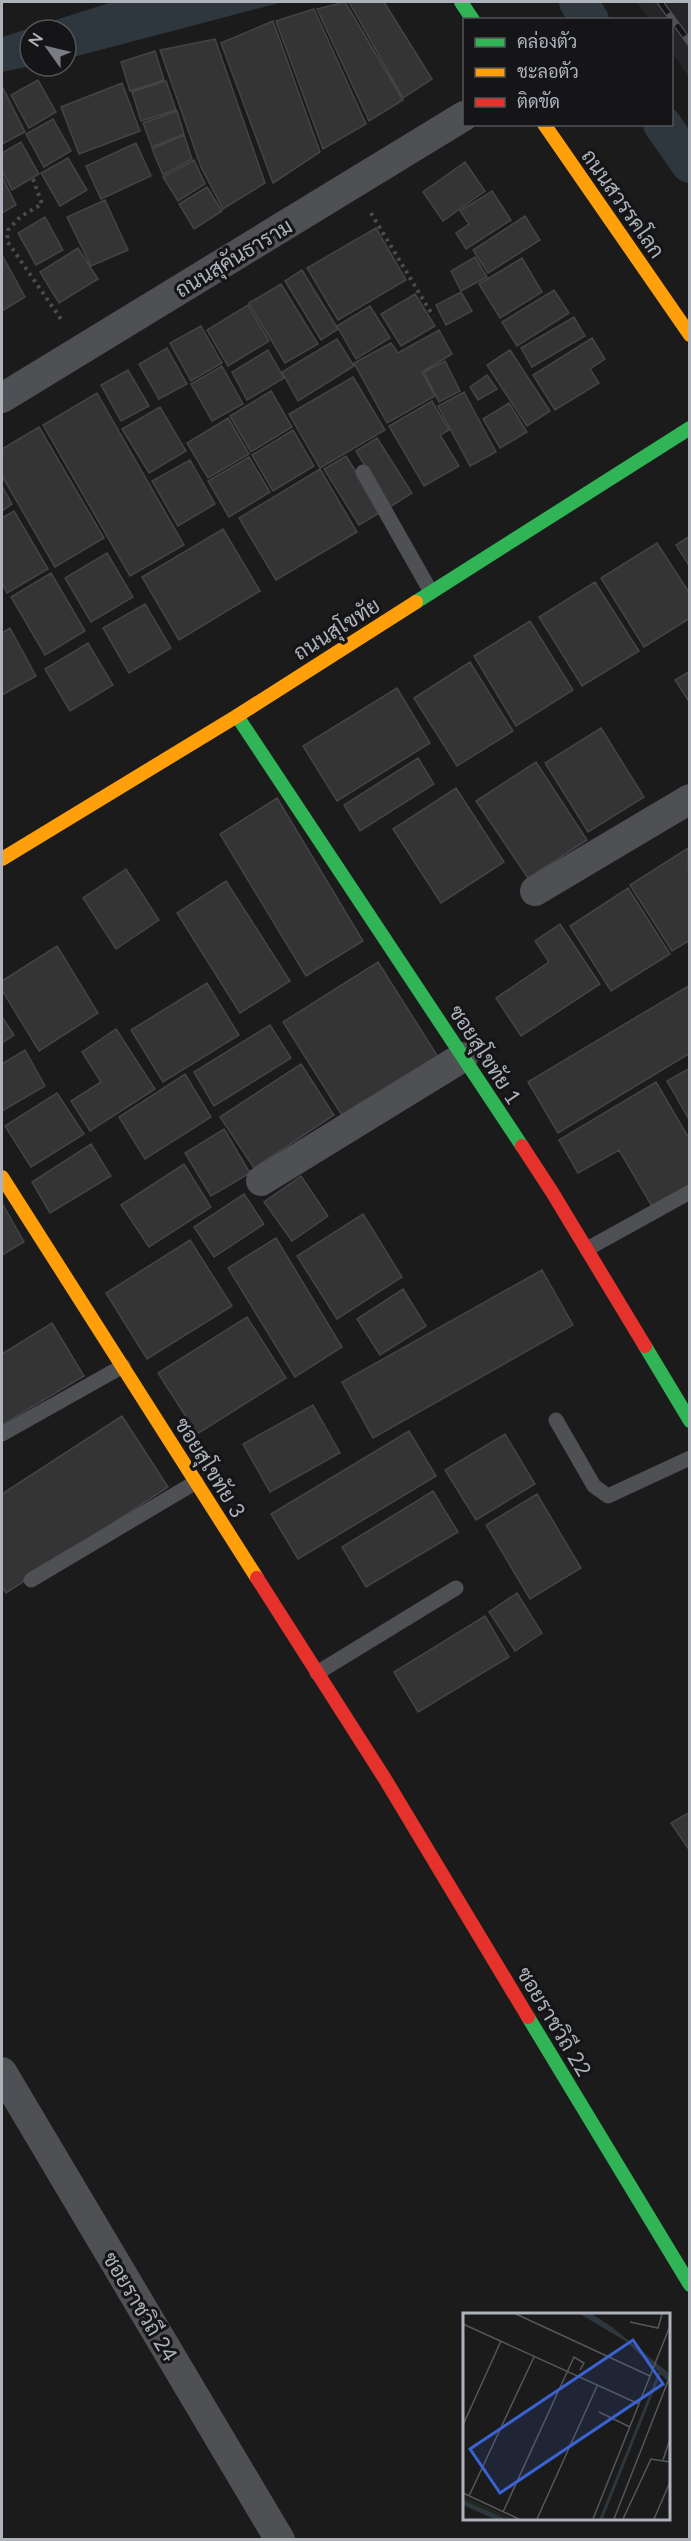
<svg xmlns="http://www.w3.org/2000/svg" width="691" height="2541" font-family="Lato,Sarabun,sans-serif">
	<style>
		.built { fill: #252527 }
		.water { fill: #2e373d }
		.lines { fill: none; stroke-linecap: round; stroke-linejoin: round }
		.canal { stroke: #2e373d; stroke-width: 38 }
		.building { fill: #343435; stroke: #434447; stroke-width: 1.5 }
		.path { stroke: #4b4c4f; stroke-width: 4; stroke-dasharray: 3 4.5; stroke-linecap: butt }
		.lane { stroke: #4f5054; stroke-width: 15 }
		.street { stroke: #4f5054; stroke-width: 30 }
		.fast { stroke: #30b455; stroke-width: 14 }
		.slow { stroke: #ff9f0a; stroke-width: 14 }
		.jam { stroke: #e5322d; stroke-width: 14 }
		.rail-casing { stroke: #505052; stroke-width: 7 }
		.rail { stroke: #151517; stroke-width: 4.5; stroke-dasharray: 14; stroke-linecap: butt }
		.labels { text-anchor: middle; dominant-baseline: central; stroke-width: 6; stroke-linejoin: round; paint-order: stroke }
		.street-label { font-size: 21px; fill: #adb2bb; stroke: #151517 }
		.inset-river { fill: none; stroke: #2e373d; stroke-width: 3 }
		.inset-road { fill: none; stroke: #55575b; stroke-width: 1.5 }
		.view { fill: #3a62d2; fill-opacity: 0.15; stroke: #3a62d2; stroke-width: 3 }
		.inset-edge { fill: none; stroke: #adb2bb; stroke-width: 3 }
	</style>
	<rect width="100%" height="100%" fill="#1b1b1b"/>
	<!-- built -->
	<path class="built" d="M637,2H689V78L672,52V20L649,19Z"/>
	<!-- water -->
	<path class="water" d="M112,2H283L66,59V30H30L31,66L2,72V37Z"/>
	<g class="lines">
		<!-- canal -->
		<path class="canal" d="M578,2L590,20
			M662,124L690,164"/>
	</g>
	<!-- building -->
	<path class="building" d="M345,2L403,100L369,121L317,9Z
		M349,2H384L432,79L403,98Z
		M314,9L366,124L323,149L276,21Z
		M273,21L320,152L273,183L221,43Z
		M215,39L265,183L223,209L201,167L160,50Z
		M155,51L164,80L130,91L121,62Z
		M38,80L56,112L29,128L11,95Z
		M166,81L176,110L141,121L132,92Z
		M122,83L140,131L79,154L61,107Z
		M2,86L25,132L2,144Z
		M177,111L184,134L152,147L143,123Z
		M53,119L71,151L44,167L26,134Z
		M184,135L192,159L163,175L152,149Z
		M21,142L39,174L12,190L2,171V153Z
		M136,143L151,176L101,199L86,166Z
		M68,158L87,190L60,206L41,173Z
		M194,160L205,184L178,201L163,177Z
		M465,162L485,191L443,221L423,192Z
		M2,176L16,205L2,213Z
		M207,187L222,211L194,229L179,204Z
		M492,191L511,220L466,249L456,233L469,224L460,211Z
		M105,200L128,250L91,266L67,217Z
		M525,216L540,240L488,273L473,250Z
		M45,217L63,250L36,265L18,233Z
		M376,228L406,280L338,320L307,268Z
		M78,248L98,279L59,303L40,272Z
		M2,255L25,297L2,311Z
		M475,257L487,277L461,291L451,271Z
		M522,258L542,292L500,318L479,284Z
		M302,270L338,329L321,340L285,281Z
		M281,284L318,344L285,363L249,303Z
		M554,290L569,313L517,346L502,322Z
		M461,292L472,311L446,325L436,305Z
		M415,294L435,326L401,346L381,314Z
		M248,305L269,341L228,366L207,330Z
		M370,306L390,338L356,359L337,326Z
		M574,317L585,336L532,367L521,348Z
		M201,326L222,363L191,381L170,343Z
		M439,330L452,354L422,372L435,396L387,423L354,363L391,343L398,353Z
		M592,338L605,359L590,369L599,383L555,410L533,375Z
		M337,339L354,366L298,401L282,372Z
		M167,348L187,384L159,399L139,364Z
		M268,350L284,378L247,400L232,372Z
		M510,350L550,411L527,426L487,365Z
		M445,361L460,391L439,402L424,372Z
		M222,366L243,404L212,421L191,384Z
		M128,370L149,406L121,421L101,385Z
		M487,375L497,389L478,400L470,387Z
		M353,377L385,430L320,468L289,414Z
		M271,391L292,427L251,452L230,416Z
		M464,392L496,452L470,466L438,406Z
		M97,393L184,545L130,576L43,425Z
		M432,401L449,430L440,435L459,466L424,486L389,426Z
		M509,403L527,432L500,448L483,419Z
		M160,407L186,451L149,473L122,429Z
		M228,418L249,454L208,478L187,443Z
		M39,427L104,538L55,567L2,476V449Z
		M293,430L314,466L273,491L252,455Z
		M377,438L412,493L390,507L356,451Z
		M346,456L381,512L359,525L324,469Z
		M249,457L270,492L229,517L208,481Z
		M190,460L215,504L178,526L152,481Z
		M320,469L357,532L276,580L239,518Z
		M2,486L12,504L2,511Z
		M14,511L48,569L7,593L2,583V518Z
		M223,529L260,591L179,640L142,577Z
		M690,536V567L676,545Z
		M657,543L690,594V618L644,647L601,578Z
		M107,553L133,597L91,622L65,578Z
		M51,573L85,631L45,655L11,597Z
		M595,582L639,651L582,686L539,617Z
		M145,604L171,648L129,673L103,628Z
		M530,621L573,690L516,726L474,656Z
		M10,628L36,676L2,695V633Z
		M88,643L113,685L70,711L45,669Z
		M470,662L513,731L457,766L414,698Z
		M690,671V703L675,680Z
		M397,688L430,743L337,801L303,746Z
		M601,728L644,797L588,832L545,763Z
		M418,758L434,784L360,831L344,805Z
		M536,762L587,840L528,878L476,801Z
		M456,788L504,862L441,903L393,829Z
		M277,798L363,941L306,976L220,834Z
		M688,848L690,940L672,951L630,885Z
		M126,869L159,920L116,949L83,898Z
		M226,881L290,981L240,1013L177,913Z
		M628,888L670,954L611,991L570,926Z
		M560,924L600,984L521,1036L496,998L549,962L535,941Z
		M57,946L98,1013L39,1051L2,990V981Z
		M378,962L440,1060L345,1120L283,1022Z
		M207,983L239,1035L163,1082L131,1030Z
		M690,985V1053L558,1133L528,1082Z
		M2,1017L14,1035L2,1043Z
		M270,1025L291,1058L214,1106L194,1072Z
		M116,1029L155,1089L90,1131L71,1101L101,1082L82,1052Z
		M25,1050L45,1086L2,1111V1064Z
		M301,1064L334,1115L254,1168L220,1117Z
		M690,1068V1121L667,1081Z
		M185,1074L211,1117L145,1159L119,1117Z
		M656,1082L690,1140V1187L653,1208L619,1150L578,1173L559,1140Z
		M57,1093L84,1134L31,1167L5,1126Z
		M224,1129L250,1173L211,1196L185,1153Z
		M91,1144L111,1176L50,1213L32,1182Z
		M184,1164L211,1207L149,1247L121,1205Z
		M301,1176L328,1216L292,1241L264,1202Z
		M244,1194L264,1224L214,1257L194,1227Z
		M2,1203L24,1242L2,1255Z
		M363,1214L402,1277L337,1319L297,1256Z
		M276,1238L342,1347L295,1377L228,1268Z
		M190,1240L232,1306L147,1359L106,1293Z
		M542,1270L573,1325L373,1438L342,1382Z
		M403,1289L426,1326L380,1355L357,1319Z
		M247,1317L286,1378L197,1434L158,1373Z
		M52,1323L84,1376L2,1425V1354Z
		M313,1405L340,1453L270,1492L243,1444Z
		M122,1416L168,1487L6,1593L2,1586V1494Z
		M409,1431L436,1476L298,1559L271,1514Z
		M505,1434L535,1484L476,1520L445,1470Z
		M433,1491L458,1532L366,1587L342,1547Z
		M537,1494L581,1568L530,1599L486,1525Z
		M517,1593L542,1633L515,1651L489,1612Z
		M485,1616L509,1657L418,1712L394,1672Z
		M690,1812V1851L671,1823Z"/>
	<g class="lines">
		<!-- path -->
		<path class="path" d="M33,179L42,204L20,217L8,230L7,241L63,322
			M371,213L433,316"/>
		<!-- lane -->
		<path class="lane" d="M363,472L431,592
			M587,1249L690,1192
			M556,1420L594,1486L608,1496L690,1458
			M2,1434L123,1366
			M31,1580L196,1482
			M317,1673L456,1588"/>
		<!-- street -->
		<path class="street" d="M2,398L464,116
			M535,891L690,799
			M261,1181L463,1057
			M2,2072L280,2540"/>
		<!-- fast -->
		<path class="fast" d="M461,2L473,20
			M416,602L690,428
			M237,716L522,1146
			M645,1346L690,1421
			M528,2017L690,2285"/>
		<!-- slow -->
		<path class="slow" d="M544,124L690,335
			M2,859L237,716L416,602
			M2,1177L257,1578"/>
		<!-- jam -->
		<path class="jam" d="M522,1146L552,1192L645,1346
			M257,1578L385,1779L528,2017"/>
		<defs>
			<path id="rail" d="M660,2L690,43"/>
		</defs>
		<!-- rail casing -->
		<use href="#rail" class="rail-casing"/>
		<!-- rail -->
		<use href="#rail" class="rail"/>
	</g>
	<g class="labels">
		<!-- street labels -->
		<g class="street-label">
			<text transform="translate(624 203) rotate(55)">ถนนสวรรคโลก</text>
			<text transform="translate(233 257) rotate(-31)">ถนนสุคันธาราม</text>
			<text transform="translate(336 628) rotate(-32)">ถนนสุโขทัย</text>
			<text transform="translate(486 1054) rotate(57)">ซอยสุโขทัย 1</text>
			<text transform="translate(211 1467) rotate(58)">ซอยสุโขทัย 3</text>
			<text transform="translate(555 2021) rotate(59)">ซอยราชวิถี 22</text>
			<text transform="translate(141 2306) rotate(59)">ซอยราชวิถี 24</text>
		</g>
	</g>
	<!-- overview -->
	<g transform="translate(463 2313)">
		<rect width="207" height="207" fill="#1b1b1b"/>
		<path d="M0,183L51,206H43L0,187Z" fill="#212822"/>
		<path d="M117,1H129L149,14L207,61V70L164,29ZM0,187L43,206H31L0,192Z" fill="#2e373d"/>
		<path class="inset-river" d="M138,206L197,59"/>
		<path class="inset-road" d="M53,1L187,63M167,9L195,15L199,1M0,11L176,91M136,99L167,114M0,112L38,28M200,147L207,126M0,180L56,206M6,183L71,44M40,199L111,44L121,50L117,57M74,206L134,73M130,206L207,13M151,206L207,63M160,206L188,146L207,149M191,206L207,169"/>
		<path class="view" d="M170,27L200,71L37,180L7,136Z"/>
		<rect width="207" height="207" class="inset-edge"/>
	</g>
	<!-- border -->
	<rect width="691" height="2541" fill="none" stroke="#adb2bb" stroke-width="6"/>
	<!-- legend -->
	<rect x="463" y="18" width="210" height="108" fill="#151517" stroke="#525459" stroke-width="1.5"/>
	<rect x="475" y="38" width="30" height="9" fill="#30b455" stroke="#525459" stroke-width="1.5"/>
	<text x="517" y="48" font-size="18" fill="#adb2bb">คล่องตัว</text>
	<rect x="475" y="68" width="30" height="9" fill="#ff9f0a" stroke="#525459" stroke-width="1.5"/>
	<text x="517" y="78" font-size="18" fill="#adb2bb">ชะลอตัว</text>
	<rect x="475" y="98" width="30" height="9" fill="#e5322d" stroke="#525459" stroke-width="1.5"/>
	<text x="517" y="108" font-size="18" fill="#adb2bb">ติดขัด</text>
	<!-- north arrow -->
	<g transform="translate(48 48) rotate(304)"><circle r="28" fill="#151517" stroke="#525459" stroke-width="1.5"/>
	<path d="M0-4.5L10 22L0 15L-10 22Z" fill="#7a7d83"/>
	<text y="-9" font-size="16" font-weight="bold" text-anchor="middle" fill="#adb2bb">N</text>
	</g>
</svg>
